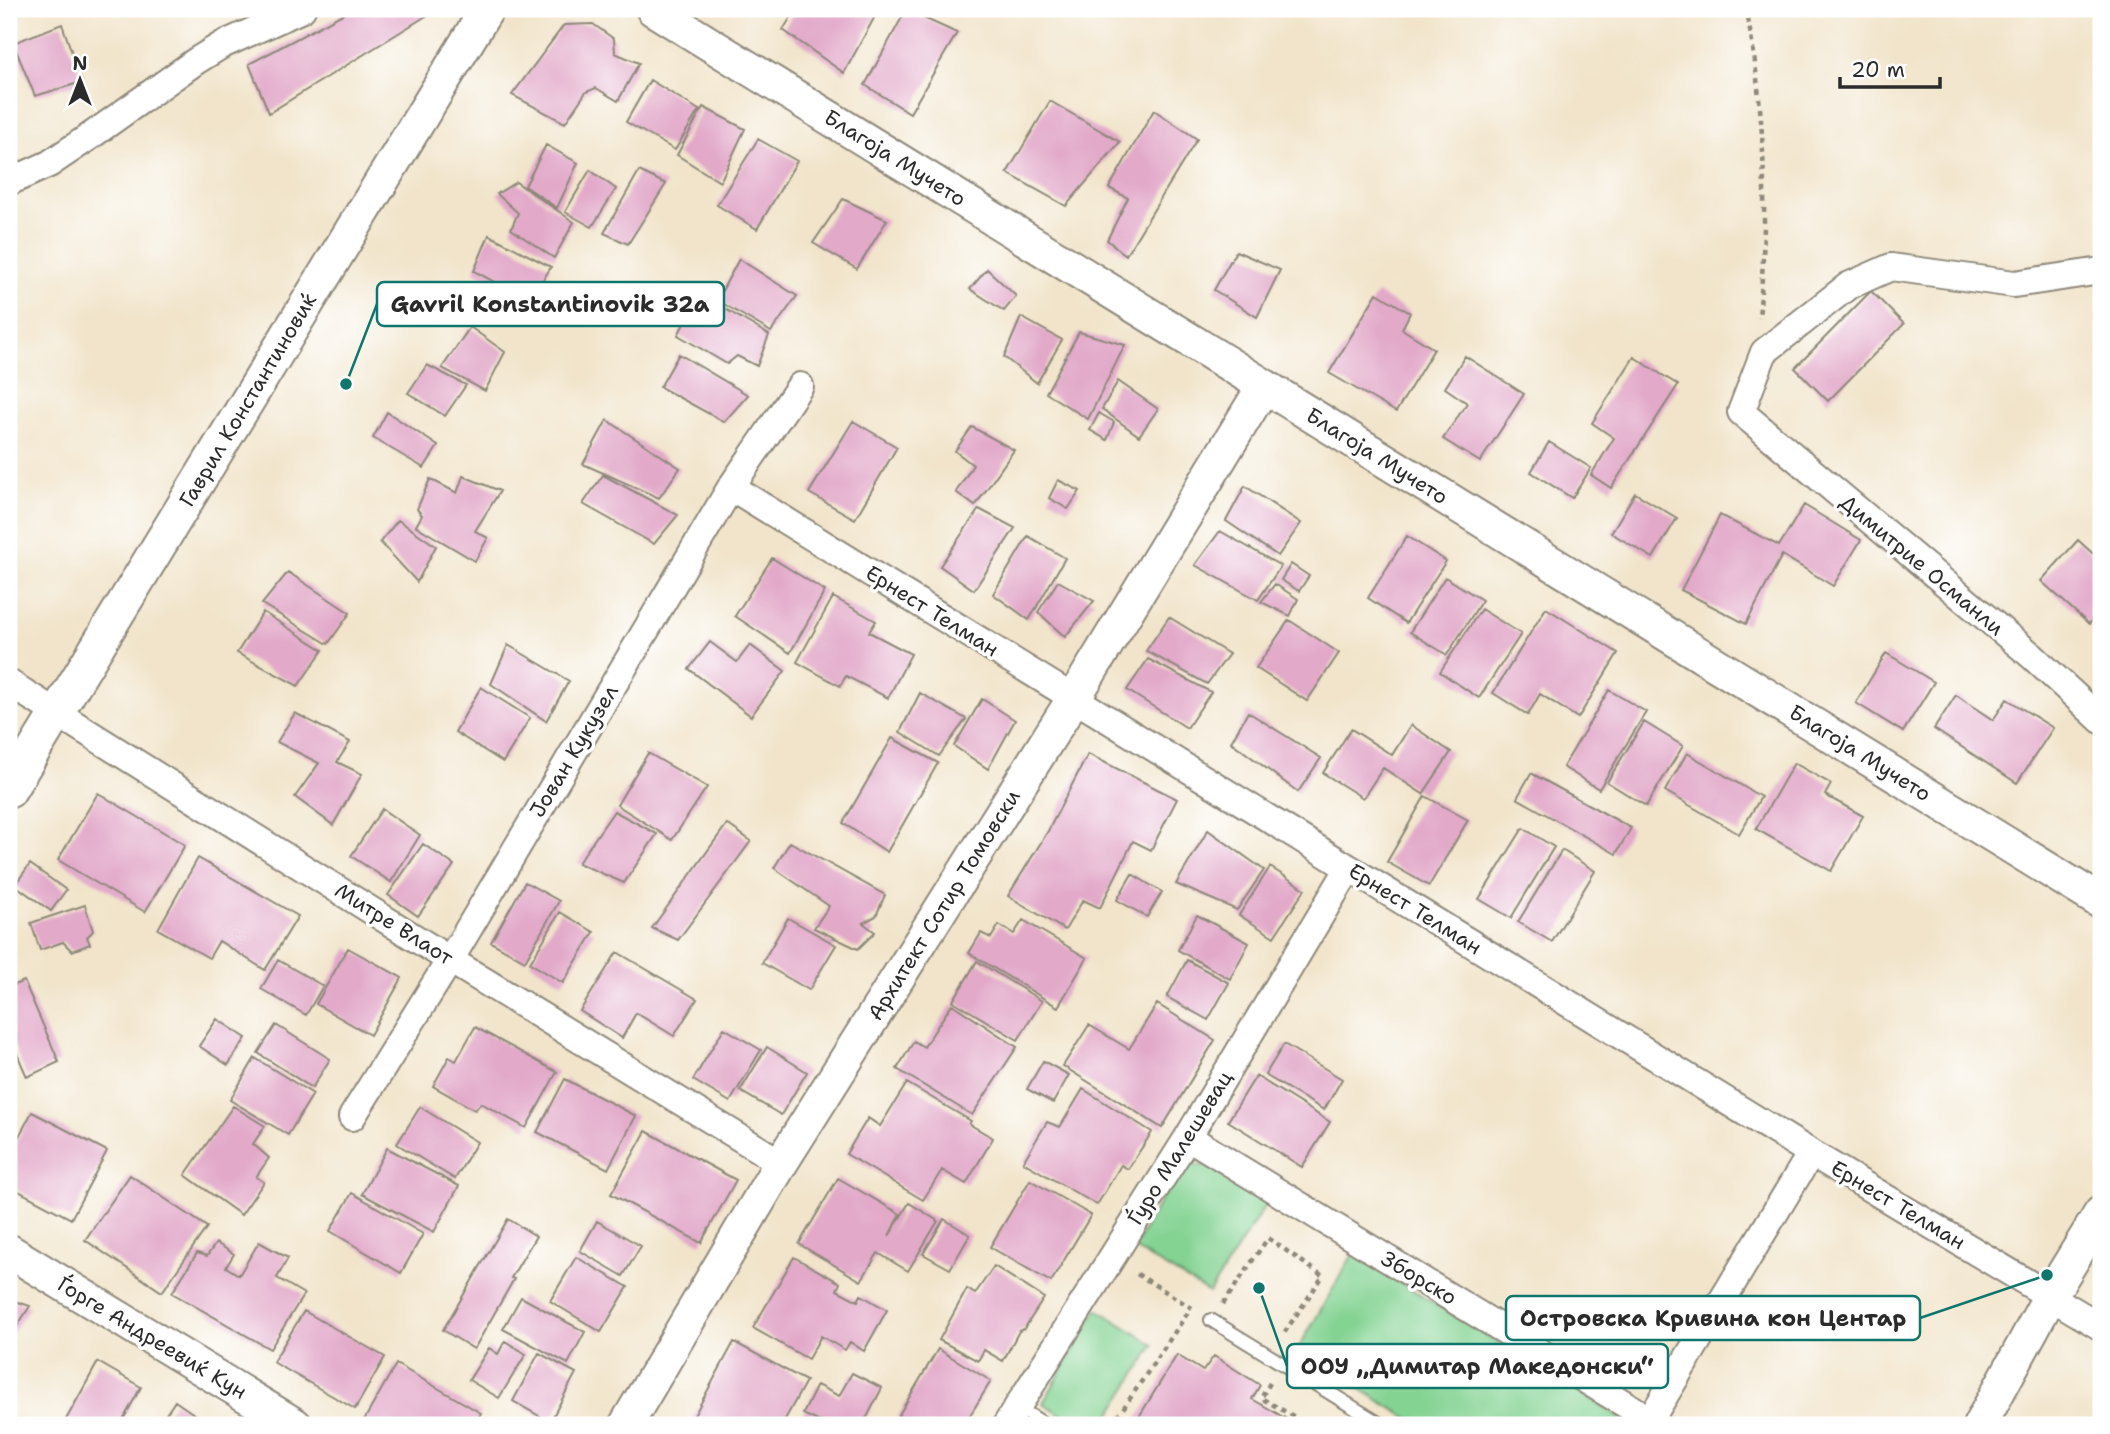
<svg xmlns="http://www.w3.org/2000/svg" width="2110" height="1434" font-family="'Shantell Sans',sans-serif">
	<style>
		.green { fill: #84d393; stroke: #587f5f; stroke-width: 2 }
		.building { fill: #e2a9c9 }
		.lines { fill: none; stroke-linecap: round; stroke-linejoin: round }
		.service-casing { stroke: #8e887a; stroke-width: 16 }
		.minor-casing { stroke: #8e887a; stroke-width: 30 }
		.tertiary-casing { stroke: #8e887a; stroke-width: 37 }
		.path { stroke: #8e887a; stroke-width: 4.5; stroke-dasharray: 5 5; stroke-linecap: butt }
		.service { stroke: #fff; stroke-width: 12 }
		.minor { stroke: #fff; stroke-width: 26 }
		.tertiary { stroke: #fff; stroke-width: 33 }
		.labels { text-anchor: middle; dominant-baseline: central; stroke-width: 7; stroke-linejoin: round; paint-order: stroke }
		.street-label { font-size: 21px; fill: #2b2b2b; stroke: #fff }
		.leader { fill: none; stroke: #0f766e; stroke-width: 2.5 }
		.callout-dot { fill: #0f766e; stroke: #fff; stroke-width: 2.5 }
		.callout { fill: #fff; stroke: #0f766e; stroke-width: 2.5 }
		.callout-label { font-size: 23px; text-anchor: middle; font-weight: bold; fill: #2b2b2b }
	</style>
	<rect width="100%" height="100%" fill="#fff"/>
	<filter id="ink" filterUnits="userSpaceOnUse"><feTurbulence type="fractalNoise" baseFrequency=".0143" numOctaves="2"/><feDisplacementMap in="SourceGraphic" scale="14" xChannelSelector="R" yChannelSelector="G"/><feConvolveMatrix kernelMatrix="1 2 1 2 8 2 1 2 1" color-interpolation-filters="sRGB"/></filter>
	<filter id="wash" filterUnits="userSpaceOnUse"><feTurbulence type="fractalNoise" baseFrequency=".00686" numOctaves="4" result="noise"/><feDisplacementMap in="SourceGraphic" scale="28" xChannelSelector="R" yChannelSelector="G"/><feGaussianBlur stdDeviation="1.57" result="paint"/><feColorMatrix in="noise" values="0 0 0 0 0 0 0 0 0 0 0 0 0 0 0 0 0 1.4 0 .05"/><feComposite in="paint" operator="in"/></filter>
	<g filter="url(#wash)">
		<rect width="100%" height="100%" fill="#f1e4ca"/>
		<!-- green -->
		<path class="green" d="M1191,1164L1213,1167L1268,1201L1209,1293L1134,1248L1174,1177Z
			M1353,1254L1620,1417L1623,1425H1420L1297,1351Z
			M1097,1309L1154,1345L1104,1425H1079L1043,1403Z"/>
		<g id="blocks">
			<!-- building -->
			<path class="building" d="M352,9H429L431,13L269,113L249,64Z
				M796,9H879L844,73L783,30Z
				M906,10L957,33L910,113L865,85Z
				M62,24L82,82L35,96L13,43Z
				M593,24L614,39L615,53L639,63L618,101L596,88L586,92L565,123L512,95L564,25Z
				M650,80L699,110L675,150L626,122Z
				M1050,101L1120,142L1066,206L1007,173Z
				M703,107L745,129L720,182L677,155Z
				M1154,110L1197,139L1126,255L1107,240L1128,198L1109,188Z
				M758,139L797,161L757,229L717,205Z
				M546,145L578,163L557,208L525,186Z
				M590,170L616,189L592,227L565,212Z
				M639,171L666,184L628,244L604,233Z
				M516,182L574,222L554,258L511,229L518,213L497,194Z
				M843,199L887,220L857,269L813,243Z
				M489,235L551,267L530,301L474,271Z
				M1236,251L1280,270L1257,317L1214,290Z
				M739,259L797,296L771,332L717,300Z
				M987,269L1016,296L1004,311L970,289Z
				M1871,291L1904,324L1828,401L1795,368Z
				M1377,293L1410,313L1402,329L1434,349L1396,412L1329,373Z
				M700,294L769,335L757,366L737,356L727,364L678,335Z
				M1021,317L1062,340L1037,383L1004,357Z
				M470,327L505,352L485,391L442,368Z
				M1079,332L1125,345L1088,419L1046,393Z
				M679,354L748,395L724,422L660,387Z
				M1465,356L1524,394L1480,462L1443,439L1467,403L1445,388Z
				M1634,357L1678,385L1611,488L1591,475L1614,438L1592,423Z
				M427,365L466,385L445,416L408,393Z
				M1118,381L1158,409L1139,436L1102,409Z
				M387,412L438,446L424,468L373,438Z
				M1099,413L1114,422L1107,440L1090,430Z
				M607,420L680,468L659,498L583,464Z
				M853,421L897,447L855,519L809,493Z
				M972,427L1014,450L975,506L956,492L973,465L955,451Z
				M1549,442L1591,468L1572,498L1531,472Z
				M603,475L678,515L654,544L583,504Z
				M463,476L500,491L475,531L488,538L475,561L416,526L422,515L417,509L430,479L457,493Z
				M1058,480L1080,491L1068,509L1049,498Z
				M1245,486L1301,523L1278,556L1226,521Z
				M1635,493L1677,518L1653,558L1611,533Z
				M1804,505L1861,540L1833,586L1782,555L1746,624L1681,590L1720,515L1779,546Z
				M979,509L1015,528L974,590L940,566Z
				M398,520L436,546L417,582L380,542Z
				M1220,531L1281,566L1258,600L1195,565Z
				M1028,536L1065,558L1029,620L993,594Z
				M1407,536L1446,561L1406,623L1368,598Z
				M2078,540L2101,561V610L2089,624L2041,581Z
				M772,558L825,591L790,653L735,616Z
				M1291,564L1309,576L1299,591L1281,580Z
				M288,572L350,613L328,644L262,604Z
				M1445,577L1482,600L1447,655L1410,632Z
				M1058,581L1094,601L1065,637L1038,612Z
				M1275,584L1298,599L1290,616L1261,602Z
				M833,597L876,621L869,632L911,654L888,698L846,676L840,686L797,662Z
				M1546,608L1618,653L1578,718L1540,694L1528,715L1493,693Z
				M1481,609L1521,634L1479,698L1440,672Z
				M263,612L323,650L298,686L237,653Z
				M1169,617L1229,654L1207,684L1146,651Z
				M1289,620L1339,653L1307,701L1256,668Z
				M710,642L737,662L750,645L785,671L751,716L689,669Z
				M508,645L569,681L546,721L491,684Z
				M1886,653L1934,682L1903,732L1856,703Z
				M1148,659L1211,692L1187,728L1127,690Z
				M481,687L530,718L503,762L455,732Z
				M1609,690L1646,712L1599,789L1563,767Z
				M920,693L966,719L939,756L900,732Z
				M1956,695L1993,720L2007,699L2053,728L2017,783L1934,729Z
				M982,699L1015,720L988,769L954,746Z
				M1248,712L1321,758L1298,792L1231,742Z
				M295,713L350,742L337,762L362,774L333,825L295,797L319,763L277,742Z
				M1644,722L1683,746L1646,806L1607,782Z
				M1411,725L1451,752L1423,794L1383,768L1363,798L1323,773L1351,729L1392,755Z
				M892,738L938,763L887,852L843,823Z
				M648,753L707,787L672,840L617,805Z
				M1687,753L1761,797L1739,834L1665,791Z
				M1088,754L1177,799L1151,850L1133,841L1100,908L1083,900L1065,930L1008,896L1048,831Z
				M1794,763L1831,784L1825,795L1863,816L1831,871L1756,829Z
				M1531,773L1631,828L1616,854L1517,798Z
				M98,793L185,845L145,912L58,860Z
				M1425,796L1468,820L1429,886L1387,862Z
				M382,809L420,835L391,882L351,856Z
				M614,811L657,834L624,883L578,863Z
				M727,824L751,841L678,940L652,928Z
				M1523,828L1554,847L1511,918L1479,899Z
				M1208,830L1264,870L1237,910L1176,884Z
				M790,842L885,895L876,916L863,923L875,932L858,949L814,928L829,906L774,868Z
				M423,844L454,865L418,916L388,895Z
				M1562,850L1595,871L1552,942L1518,922Z
				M198,858L298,916L265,970L219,941L209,958L158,929Z
				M30,864L66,890L51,911L15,885Z
				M1270,867L1305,889L1274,937L1239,915Z
				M1132,874L1162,892L1147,917L1117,900Z
				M525,882L559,901L525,961L491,942Z
				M85,905L93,931L87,937L90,944L72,951L63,942L40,950L31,923Z
				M560,912L594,932L563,983L530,963Z
				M1197,915L1249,943L1230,979L1178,950Z
				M788,918L836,945L809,990L762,963Z
				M1023,920L1087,958L1058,1007L969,953L981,933L991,938L999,925L1014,934Z
				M348,948L402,978L370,1035L316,1004Z
				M617,952L697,999L674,1036L636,1013L622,1038L580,1011Z
				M278,960L323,986L306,1015L261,989Z
				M1187,960L1229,983L1208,1020L1167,997Z
				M977,961L1042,1001L1018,1040L953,1001Z
				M24,981L59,1062L27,1077L9,1035V987Z
				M952,1004L1017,1047L972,1115L897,1069L914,1041L924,1047Z
				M1157,1004L1215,1040L1162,1128L1063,1066L1089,1025L1129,1049Z
				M217,1019L246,1038L228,1065L199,1046Z
				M276,1025L330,1059L312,1088L258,1053Z
				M475,1027L557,1072L526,1128L481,1103L475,1110L433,1086L449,1057L456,1061Z
				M724,1028L761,1050L730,1102L693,1080Z
				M1284,1044L1342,1079L1324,1110L1265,1075Z
				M767,1047L807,1072L781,1115L740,1091Z
				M255,1058L313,1094L288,1135L230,1100Z
				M1043,1061L1069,1075L1053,1103L1027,1089Z
				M1256,1076L1330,1122L1302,1167L1228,1121Z
				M565,1079L636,1116L608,1169L537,1132Z
				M907,1083L971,1121L969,1124L993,1138L966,1184L942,1170L923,1200L846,1154L868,1118L880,1126Z
				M1083,1089L1152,1132L1128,1169L1121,1165L1097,1205L1023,1162L1047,1122L1060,1127Z
				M233,1106L265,1126L253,1144L269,1158L256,1177L264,1182L241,1215L185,1175Z
				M420,1107L477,1142L455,1179L397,1144Z
				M32,1112L107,1151L71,1219L9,1186V1155Z
				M646,1131L736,1180L701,1243L611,1194Z
				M387,1148L459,1186L434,1232L362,1194Z
				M130,1175L207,1227L162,1292L85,1240Z
				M838,1178L900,1214L889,1236L909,1203L938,1221L908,1271L878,1253L861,1281L799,1244Z
				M1030,1180L1091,1215L1051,1282L990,1247Z
				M352,1193L423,1234L401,1273L330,1231Z
				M508,1219L536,1236L511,1278L514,1279L474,1349L443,1330Z
				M944,1219L970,1235L950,1269L923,1254Z
				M597,1221L641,1246L623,1276L580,1251Z
				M259,1242L288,1258L277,1278L304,1294L270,1349L172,1293L197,1253L207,1256L216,1243L234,1254L226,1267L239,1275Z
				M576,1257L628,1287L601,1332L550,1301Z
				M794,1257L840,1283L837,1290L858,1301L861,1295L887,1310L864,1351L850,1342L845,1350L821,1336L808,1359L753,1328Z
				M994,1266L1044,1298L1024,1329L1019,1331L1003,1361L984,1350L978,1361L939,1340L967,1289L975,1294Z
				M521,1297L585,1332L568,1364L503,1329Z
				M9,1299L30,1306L9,1339Z
				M304,1311L385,1357L355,1409L273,1362Z
				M505,1341L526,1354L499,1398L469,1380L489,1348L498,1354Z
				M734,1342L806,1381L782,1425H694L690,1423Z
				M938,1349L991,1381L964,1425H909L897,1418Z
				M539,1353L576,1373L550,1422L513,1401Z
				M1177,1355L1203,1371L1214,1356L1260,1385L1252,1399L1297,1425H1134Z
				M98,1362L141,1387L120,1425H63Z
				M396,1364L481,1413L474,1425H369L363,1422Z
				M852,1373L882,1388L863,1425H826L803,1414L817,1385L839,1396Z
				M175,1401L210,1425H159Z"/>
		</g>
	</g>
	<g filter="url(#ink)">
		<use href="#blocks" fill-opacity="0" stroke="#8e887a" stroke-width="2"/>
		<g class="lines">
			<defs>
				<path id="service" d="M1211,1320L1382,1425
					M1017,1407L1046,1425"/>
				<path id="minor" d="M9,182L49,164L92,135L196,61L222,45L302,9
					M2101,271L2014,284L1891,267L1848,286L1764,352L1741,412L2032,656L2101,720
					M731,487L1811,1153L2101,1327
					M9,683L450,960L781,1163
					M352,1117L450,960L731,487L800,386
					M1188,1137L1651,1420
					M1006,1425L1188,1137L1349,868
					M1647,1425L1811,1153"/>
				<path id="tertiary" d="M653,9L2101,902
					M9,791L487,9
					M9,1251L295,1425
					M626,1425L781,1163L1074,698L1264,386
					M1980,1425L2050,1296L2101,1213"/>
			</defs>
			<!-- service casing -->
			<use href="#service" class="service-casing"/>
			<!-- minor casing -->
			<use href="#minor" class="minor-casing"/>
			<!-- tertiary casing -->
			<use href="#tertiary" class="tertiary-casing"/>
			<!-- path -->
			<path class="path" d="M1746,9C1766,110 1768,216 1759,318
				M1137,1274L1192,1308
				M1223,1304L1268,1238L1323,1276L1282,1336
				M1270,1383L1261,1398L1309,1425
				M1112,1425L1189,1311"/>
			<!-- service -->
			<use href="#service" class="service"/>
			<!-- minor -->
			<use href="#minor" class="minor"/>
			<!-- tertiary -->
			<use href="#tertiary" class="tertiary"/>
		</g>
	</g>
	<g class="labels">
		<!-- street labels -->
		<g class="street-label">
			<text transform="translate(895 158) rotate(32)">Благоја Мучето</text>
			<text transform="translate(248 400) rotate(-59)">Гаврил Константиновиќ</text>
			<text transform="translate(1377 456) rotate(32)">Благоја Мучето</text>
			<text transform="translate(1922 565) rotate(40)">Димитрие Османли</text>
			<text transform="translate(932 611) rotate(32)">Ернест Телман</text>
			<text transform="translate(574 751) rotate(-59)">Јован Кукузел</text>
			<text transform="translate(1860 753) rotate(32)">Благоја Мучето</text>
			<text transform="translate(944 905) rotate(-58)">Архитект Сотир Томовски</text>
			<text transform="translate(1415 909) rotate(32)">Ернест Телман</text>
			<text transform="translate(394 924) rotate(32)">Митре Влаот</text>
			<text transform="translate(1180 1148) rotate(-58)">Ѓуро Малешевац</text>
			<text transform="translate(1898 1205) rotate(31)">Ернест Телман</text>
			<text transform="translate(1419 1278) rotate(31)">Зборско</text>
			<text transform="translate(152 1338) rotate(31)">Ѓорге Андреевиќ Кун</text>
		</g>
	</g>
	<!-- callouts -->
	<path class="leader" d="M346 384L377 304M2047 1275L1920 1318M1259 1288L1287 1366"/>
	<g class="callout-dot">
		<circle cx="346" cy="384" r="7"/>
		<circle cx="2047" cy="1275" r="7"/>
		<circle cx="1259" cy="1288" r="7"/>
	</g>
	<g class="callout">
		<rect x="377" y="282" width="347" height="44" rx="7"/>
		<rect x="1506" y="1296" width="414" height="44" rx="7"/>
		<rect x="1287" y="1344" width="381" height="44" rx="7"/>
	</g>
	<g class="callout-label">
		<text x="550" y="312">Gavril Konstantinovik 32a</text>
		<text x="1713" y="1326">Островска Кривина кон Центар</text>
		<text x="1477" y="1374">ООУ „Димитар Македонски“</text>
	</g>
	<!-- margin -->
	<rect width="2110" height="1434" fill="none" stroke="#fff" stroke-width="35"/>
	<!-- north arrow -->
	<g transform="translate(80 80)" stroke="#ffffff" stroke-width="5" paint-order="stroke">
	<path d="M0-5L12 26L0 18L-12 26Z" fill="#2b2b2b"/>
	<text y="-10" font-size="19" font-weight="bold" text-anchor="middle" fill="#2b2b2b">N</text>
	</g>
	<!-- scale -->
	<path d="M1840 77v10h100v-10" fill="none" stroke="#2b2b2b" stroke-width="3.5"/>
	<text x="1851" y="77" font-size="21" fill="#2b2b2b" stroke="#ffffff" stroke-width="5" paint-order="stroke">20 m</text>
</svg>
